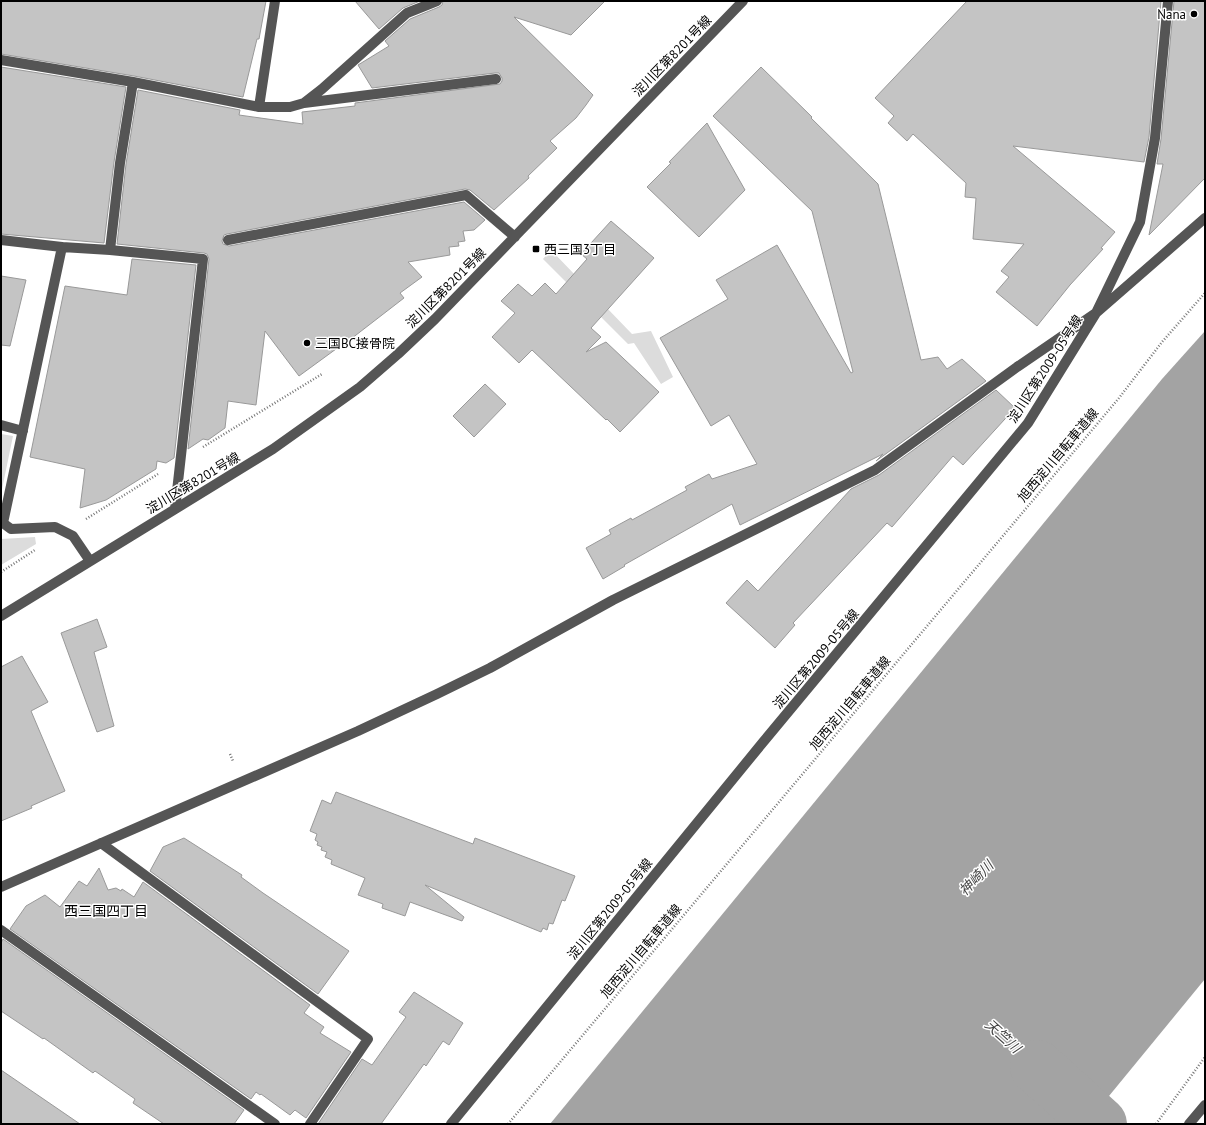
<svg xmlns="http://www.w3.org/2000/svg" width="1206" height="1125" font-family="'PT Sans','Noto Sans JP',sans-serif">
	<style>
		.green { fill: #dcdcdc }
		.water { fill: #a3a3a3 }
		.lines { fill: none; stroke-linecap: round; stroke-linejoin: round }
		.river { stroke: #a3a3a3; stroke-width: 54 }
		.building { fill: #c4c4c4; stroke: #999 }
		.path { stroke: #777; stroke-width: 2.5; stroke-dasharray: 1 2; stroke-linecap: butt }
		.minor { stroke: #555; stroke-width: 10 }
		.poi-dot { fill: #000; stroke: #fff; stroke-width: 1.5 }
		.labels { text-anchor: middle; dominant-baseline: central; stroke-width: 3; stroke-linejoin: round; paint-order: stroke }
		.poi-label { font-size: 13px; fill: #000; stroke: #fff; text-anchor: start }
		.street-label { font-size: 13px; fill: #000; stroke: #fff }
		.water-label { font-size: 14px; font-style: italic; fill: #444; stroke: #fff }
		.neighbourhood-label { font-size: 14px; fill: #000; stroke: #fff }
	</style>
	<rect width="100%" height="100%" fill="#fff"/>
	<!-- green -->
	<path class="green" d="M551,250L632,334L651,331L673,377L661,384L634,343L628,344L543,259Z
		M1,434L13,436L1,494Z
		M35,537L36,544L1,565V539Z"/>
	<!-- water -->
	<path class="water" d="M1205,331V979L1086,1124H550L1162,379Z"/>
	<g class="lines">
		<!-- river -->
		<path class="river" d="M1037,1067L1100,1124"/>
	</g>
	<!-- building -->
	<path class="building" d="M1,1H266L259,39H257L243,97L134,76L1,54Z
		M355,1H420L403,8L379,29Z
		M443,1H605L571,35L514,17L593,95L586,105L576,118L550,141L557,148L528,176L529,178L494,210L470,190L465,189L227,234L224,235L222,241L223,244L229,246L464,202L485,220L474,230L463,231L465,241L458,242L459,246L449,247L450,255L408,262L422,277L400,293L404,298L347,342V341L299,376L265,331L256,405L228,401L225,428L208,440L203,439L188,449L209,259L207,254L204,253L117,244L126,164L138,90L240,110L239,115L303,124L302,112L355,106V103L500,84L502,81V78L499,73H495L372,88L358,65L389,46L385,41L410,19L439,7L442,5Z
		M967,1H1161L1149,137L1144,162L1013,146L1115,232L1101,248L1103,249L1070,285L1037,326L996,292L1009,277L1001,271L1024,244L973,239L976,198L965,197L966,183L913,134L907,141L888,123L894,116L875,98Z
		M1174,1H1205V178L1149,235L1163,164H1157L1161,139Z
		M1,67L126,87L114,162L104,243L1,234Z
		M761,67L812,117L811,118L878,184L921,360L938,357L947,369L962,359L986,381L876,461L883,454L740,525L732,504L624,565L625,566L603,579L586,548L611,534L609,530L631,518L632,520L687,490L685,487L709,474L712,479L757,464L729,415L711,426L660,338L728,299L716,280L777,245L851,373L853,372L812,211L713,116Z
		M707,123L745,190L699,237L647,187L671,163L669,162Z
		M611,221L654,258L591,328L601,337L586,352L606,342L659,392L620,432L607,419L606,420L532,350L519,363L492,337L515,313L501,301L518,284L532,296L545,283L556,294L587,259L581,254Z
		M132,259L196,265L174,458L166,463L157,461L156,469L106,500L80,508L85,469L30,457L65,286L127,295Z
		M1,276L26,280L10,346L1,345Z
		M485,384L506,404L474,437L453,416Z
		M996,390L1015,408L963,465L953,456L892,527L887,523L793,623L795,625L775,648L726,603L747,580L758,591L851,489L879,475Z
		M97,619L107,647L94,652L114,726L97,732L61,633Z
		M22,656L48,702L31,711L65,791L31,806L32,808L1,821V667Z
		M336,792L473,844L475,838L575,876L565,901L562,900L553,924L549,923L547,930L543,928L541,932L425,885L464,917L462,921L410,902L405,916L382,908L383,904L358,895L365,878L331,864L332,860L325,857L327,852L321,850L322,847L317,845L318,842L315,840L317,834L310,831L322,800L331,804Z
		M184,838L242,875L241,877L263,893L349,951L318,994L150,871L163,847Z
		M99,868L108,890L116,888L121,891L122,889L134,897L143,882L310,1005L304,1013L324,1027L320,1033L351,1052L306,1118L295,1110L290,1115L261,1094L260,1095L256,1092L251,1099L10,929L26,906L45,895L60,907L79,881L87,886Z
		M3,939L244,1110L234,1124H164L133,1103L135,1099L95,1071L93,1073L44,1038L43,1039L1,1011V943Z
		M414,992L463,1023L449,1045L443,1041L426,1066L424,1064L381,1124H318L362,1059L372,1065L406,1017L399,1012Z
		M1,1070L80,1124H1Z"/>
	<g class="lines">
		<!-- path -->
		<path class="path" d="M203,447L322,374
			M86,519L158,474
			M1,572L35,550
			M230,754L233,761
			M508,1124L1119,398L1162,342L1205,293
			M1156,1124L1205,1057"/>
		<!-- minor -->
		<path class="minor" d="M1,60L133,82L259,107H290L304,103L496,79
			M133,82L120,163L110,250L203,259L175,509
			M304,103L322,89L407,13L437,1
			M259,107L275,1
			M1,240L62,247L110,250
			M228,240L466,195L515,237
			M62,247L3,523L11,529L55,527L73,536L90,561
			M1,425L23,431
			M1,616L273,449L360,387L398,354L435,319L743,1
			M101,843L368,1039L310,1124
			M1,887L358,731L437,694L490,668L613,600L875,470L1017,367L1096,313L1140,222L1155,138L1168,1
			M1,930L275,1124
			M451,1124L764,741L1028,423L1096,313L1205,218
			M1189,1124L1205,1105"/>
	</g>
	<!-- markers -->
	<g class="poi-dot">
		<circle cx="1194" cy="14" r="4"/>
		<rect x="532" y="245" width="8" height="8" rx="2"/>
		<circle cx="307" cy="343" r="4"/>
	</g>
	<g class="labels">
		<!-- poi labels -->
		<g class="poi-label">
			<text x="1186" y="14" text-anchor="end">Nana</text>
			<text x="544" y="249">西三国3丁目</text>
			<text x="315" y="343">三国BC接骨院</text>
		</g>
		<!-- street labels -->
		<g class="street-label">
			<text transform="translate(672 56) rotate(-46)">淀川区第8201号線</text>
			<text transform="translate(446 288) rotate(-45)">淀川区第8201号線</text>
			<text transform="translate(1045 369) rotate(-57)">淀川区第2009-05号線</text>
			<text transform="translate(1058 455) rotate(-50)">旭西淀川自転車道線</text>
			<text transform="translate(193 483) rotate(-31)">淀川区第8201号線</text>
			<text transform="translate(816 659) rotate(-50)">淀川区第2009-05号線</text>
			<text transform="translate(850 703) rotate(-50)">旭西淀川自転車道線</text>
			<text transform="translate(610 909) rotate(-51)">淀川区第2009-05号線</text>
			<text transform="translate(641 951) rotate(-50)">旭西淀川自転車道線</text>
		</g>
		<!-- water labels -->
		<g class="water-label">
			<text transform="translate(976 878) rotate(-46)">神崎川</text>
			<text transform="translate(1003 1036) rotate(42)">天竺川</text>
		</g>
		<!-- neighbourhood labels -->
		<g class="neighbourhood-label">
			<text x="106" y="911">西三国四丁目</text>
		</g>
	</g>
	<!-- border -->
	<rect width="1206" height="1125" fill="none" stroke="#000000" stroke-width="4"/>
</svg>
